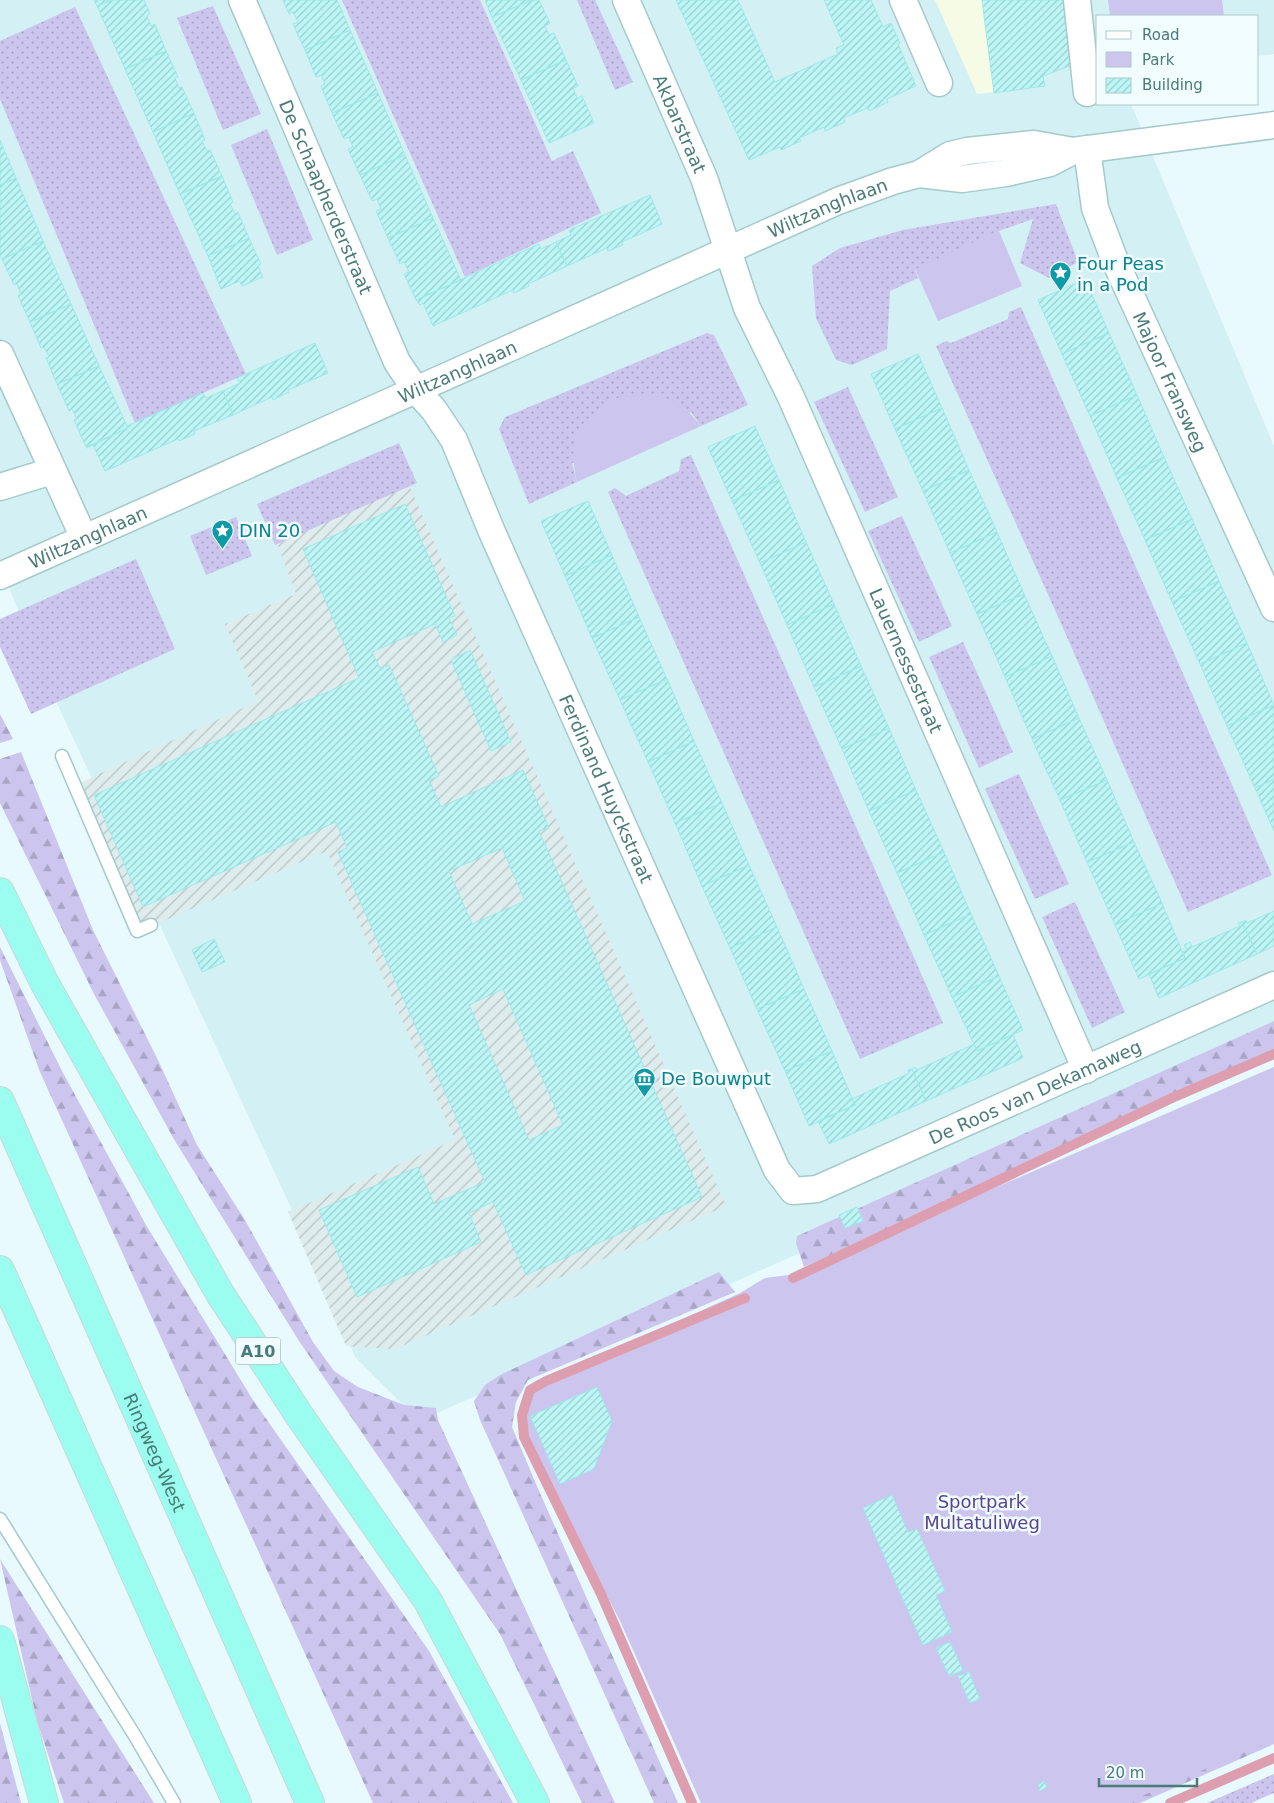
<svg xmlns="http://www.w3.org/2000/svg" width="1274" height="1803" font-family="'DejaVu Sans',sans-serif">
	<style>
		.residential { fill: #d3f0f4 }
		.industrial { fill: url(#industrial-furrows) }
		.education { fill: #f6fbe5 }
		.grass { fill: url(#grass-dots) }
		.forest { fill: url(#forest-firs) }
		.park { fill: #ccc5ee }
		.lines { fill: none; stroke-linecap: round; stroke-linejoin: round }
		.stream { stroke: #dd9faf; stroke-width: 10 }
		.building { fill: url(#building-hatch); stroke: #9ceae9; fill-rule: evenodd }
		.lane-casing { stroke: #a4caca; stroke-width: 15 }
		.street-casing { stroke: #a4caca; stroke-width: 29 }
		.highway-casing { stroke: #c8d8d7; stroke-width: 30 }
		.lane { stroke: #fff; stroke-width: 12 }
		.street { stroke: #fff; stroke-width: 26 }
		.highway { stroke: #9afdef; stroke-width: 28 }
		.labels { text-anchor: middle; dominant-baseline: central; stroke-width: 5; stroke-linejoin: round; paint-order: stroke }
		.shield { fill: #f1fcff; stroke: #7ba2a1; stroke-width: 1 }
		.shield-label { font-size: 16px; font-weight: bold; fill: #497c79 }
		.street-label { font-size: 18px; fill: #497c79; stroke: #f1fcff }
		.culture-label { font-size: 18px; fill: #0d838f; stroke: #f1fcff; text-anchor: start }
		.park-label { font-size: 18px; fill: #5b448f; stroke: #f1fcff }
	</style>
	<defs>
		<pattern id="industrial-furrows" width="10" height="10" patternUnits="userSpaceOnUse" patternTransform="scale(1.25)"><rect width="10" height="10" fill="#dfeced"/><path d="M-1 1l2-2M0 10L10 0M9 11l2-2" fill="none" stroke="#b7c4c5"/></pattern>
		<pattern id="grass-dots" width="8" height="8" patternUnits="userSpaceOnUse" patternTransform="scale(1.25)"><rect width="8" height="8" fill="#ccc5ee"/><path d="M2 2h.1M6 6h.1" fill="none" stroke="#a8a5c6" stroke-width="1.8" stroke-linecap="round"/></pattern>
		<pattern id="forest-firs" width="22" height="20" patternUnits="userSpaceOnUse" patternTransform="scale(1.25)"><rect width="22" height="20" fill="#ccc5ee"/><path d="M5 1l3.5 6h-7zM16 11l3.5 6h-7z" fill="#a8a5c6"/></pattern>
		<pattern id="building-hatch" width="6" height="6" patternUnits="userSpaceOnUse" patternTransform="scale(1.25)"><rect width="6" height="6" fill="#bdf6f6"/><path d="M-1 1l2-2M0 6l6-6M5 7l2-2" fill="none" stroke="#9ccccc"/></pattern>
	</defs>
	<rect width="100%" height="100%" fill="#e8fafe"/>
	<!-- residential -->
	<path class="residential" d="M0,0H1274V54L1258,56V16H1098V104H1131L1274,446V1044L419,1421L355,1357L291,1208L55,699L0,566Z"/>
	<!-- industrial -->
	<path class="industrial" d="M409,485L726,1206L395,1349L346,1346L288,1212L455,1140L327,851L140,931L75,785L258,701L225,624L296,594L276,540Z"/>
	<!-- education -->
	<path class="education" d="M935,0H1066L1075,64L1043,76L1045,86L977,94Z"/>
	<!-- grass -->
	<path class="grass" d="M342,0H480L552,161L573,151L601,213L465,277Z
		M577,0H595L633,82L615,90Z
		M213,6L261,114L223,130L177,18Z
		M75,7L246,374L135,423L0,99V41Z
		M267,129L313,240L277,255L231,145Z
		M1056,204L1078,262L1049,278L1020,263L1033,219L999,231L915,270L918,278L890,291L887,349L852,365L836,360L816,318L812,266L840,248L903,230Z
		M1021,307L1272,875L1188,912L1059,619L936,346L946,341L951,343L1008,319L1009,312Z
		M707,333L714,335L748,405L701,426L691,412L572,463L577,482L529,504L499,429L505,417Z
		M848,387L898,497L865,512L814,402Z
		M399,443L417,483L275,545L257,504Z
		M691,455L943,1023L860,1059L608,492L615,488L626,496L679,471L681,459Z
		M902,516L952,626L919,642L868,531Z
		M236,517L252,556L206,575L190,536Z
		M136,559L175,649L31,714L0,647V619Z
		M963,642L1013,752L979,768L929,657Z
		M1019,774L1069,884L1035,899L985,789Z
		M1075,902L1125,1012L1092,1028L1042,917Z
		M1274,1774V1793L1251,1803H1207Z"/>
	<!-- forest -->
	<path class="forest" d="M0,714L13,739L0,743Z
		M21,752L93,930L158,1060L197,1145L245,1220L313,1342L334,1371L358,1387L404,1405L436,1408L438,1420L615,1803H582L500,1634L299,1341L175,1141L94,994L0,803V759Z
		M0,947L62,1071L146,1225L253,1400L429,1651L513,1803H373L40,1072L0,960Z
		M1274,1021V1051L804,1267L796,1243L797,1236Z
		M719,1272L735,1292L528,1380L516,1402L512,1427L539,1491L678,1803H654L480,1420L474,1401L485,1385L500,1375Z
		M0,1559L154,1803H64L37,1721Z
		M1274,1720V1744L1140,1803H1079Z
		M0,1723L21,1803H0Z"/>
	<!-- park -->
	<path class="park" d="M1108,0H1222L1224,16H1110Z
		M999,231L1022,286L938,321L915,269Z
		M644,395C672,398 684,404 701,426L577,482C574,468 571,453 575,439C579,426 607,401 620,397C628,396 636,396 644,395Z
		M1274,1067V1740L1125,1803H701L621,1623L520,1425L521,1411L525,1396L546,1381L740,1293L765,1278L796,1274Z"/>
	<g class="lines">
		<!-- stream -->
		<path class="stream" d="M793,1278L1172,1098L1274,1054
			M692,1803L601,1594L524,1437L522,1415L530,1390L546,1381L745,1298
			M1170,1803L1274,1758"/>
	</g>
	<!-- building -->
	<path class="building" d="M94,0H112L97,6Z
		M112,0H144L150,14L147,16L151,26L155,24L166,51L125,69L97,6Z
		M283,0H337L350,30L305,50L293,24L298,22L293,12L289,14Z
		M485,0H532L492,17Z
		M532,0H539L550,23L545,26L549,35L554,33L566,60L521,80L492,17Z
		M676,0H738L775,82L838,54L836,48L844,45L824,0H871L883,27L891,23L900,43L898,44L916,86L887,99L888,102L869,111L868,108L843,118L845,122L825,131L824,127L799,138L801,141L781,150L780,147L749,160Z
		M982,0H1066L1075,64L1043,76L1045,86L994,93Z
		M350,30L378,93L332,113L321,86L325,84L321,75L316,77L305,50Z
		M166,51L178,77L175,78L179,88L182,87L194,113L153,132L125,69Z
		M566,60L578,86L573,88L577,98L582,96L594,123L549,143L521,80Z
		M378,93L405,155L360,175L348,149L353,147L349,137L344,139L332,113Z
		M194,113L205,140L202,141L207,151L210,150L222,176L180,194L153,132Z
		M0,140L16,178L0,185Z
		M405,155L433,218L388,238L376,211L381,209L377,199L372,201L360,175Z
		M222,176L233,202L230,204L235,214L238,212L249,238L208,256L180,194Z
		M16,178L43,241L2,259L0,255V185Z
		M650,195L662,224L622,242L623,245L608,251L607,248L567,266L556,242L571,235L569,230Z
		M433,218L461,280L416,300L404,274L409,272L404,262L400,264L388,238Z
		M249,238L261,264L258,266L263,277L242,286L240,281L221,289L208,256Z
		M43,241L71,304L30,322L18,296L21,294L17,284L14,285L2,259Z
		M556,242L567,266L528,284L529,286L514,293L513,290L433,326L423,303L420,305L416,300L539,244L541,249Z
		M1085,279L1109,333L1062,354L1038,300Z
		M71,304L99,366L57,384L46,358L49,357L44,347L41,348L30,322Z
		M1109,333L1137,395L1090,416L1062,354Z
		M315,343L328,373L288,390L289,392L273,400L272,397L233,415L223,391L240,383L237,378Z
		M918,354L942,408L895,429L871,374Z
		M99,366L128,428L86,447L74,420L77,419L72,409L69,411L57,384Z
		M223,391L233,415L194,431L195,434L179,441L178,439L105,471L93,445L86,448L128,428L127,426L203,393L206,398Z
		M1137,395L1164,457L1117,478L1090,416Z
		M942,408L969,470L923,491L895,429Z
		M755,426L779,480L732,501L708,447Z
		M1164,457L1192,519L1145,540L1117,478Z
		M969,470L997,532L950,553L923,491Z
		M779,480L806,542L760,563L732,501Z
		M588,501L612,555L565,576L541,521Z
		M405,504L455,616L449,618L457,635L443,642L435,624L372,652L380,668L389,665L439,776L429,780L441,807L523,770L549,828L539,831L702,1197L526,1275L493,1202L469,1213L481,1242L357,1297L319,1210L418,1167L434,1204L485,1182L338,852L347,848L336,822L143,907L94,795L359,678L303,549ZM502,848L525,901L472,924L449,871ZM503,989L563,1125L529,1140L469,1005Z
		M1192,519L1219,581L1172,602L1145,540Z
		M997,532L1024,594L977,614L950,553Z
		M806,542L834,604L787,625L760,563Z
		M612,555L639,617L592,638L565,576Z
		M1219,581L1247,643L1200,664L1172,602Z
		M1024,594L1052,656L1005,677L977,614Z
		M834,604L861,666L814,687L787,625Z
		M639,617L667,679L620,700L592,638Z
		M1247,643L1274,705L1227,726L1200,664Z
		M470,650L511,742L491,751L451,660Z
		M1052,656L1079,718L1032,739L1005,677Z
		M861,666L889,728L842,749L814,687Z
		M667,679L694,741L648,762L620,700Z
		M1274,705V779L1255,788L1227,726Z
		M1079,718L1107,780L1060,800L1032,739Z
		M889,728L916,790L869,811L842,749Z
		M694,741L722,803L675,823L648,762Z
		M1274,779V831L1255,788Z
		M1107,780L1134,842L1087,862L1060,800Z
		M916,790L944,852L897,873L869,811Z
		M722,803L749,865L702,886L675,823Z
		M1134,842L1162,903L1115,925L1087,862Z
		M944,852L971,914L924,935L897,873Z
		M749,865L777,927L730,948L702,886Z
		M1162,903L1185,958L1139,979L1115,925Z
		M1274,911V946L1257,954L1242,922L1246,920L1247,923Z
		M971,914L999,976L952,997L924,935Z
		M1242,922L1257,954L1159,998L1149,974L1185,958L1182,952L1187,950L1184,945L1190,942L1192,947L1240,926L1238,923Z
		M777,927L804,989L757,1009L730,948Z
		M214,939L225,962L202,972L192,950Z
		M999,976L1023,1030L977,1051L952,997Z
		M804,989L832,1051L785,1071L757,1009Z
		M1013,1034L1023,1058L926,1101L912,1069L915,1067L917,1070L974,1044L977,1051Z
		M832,1051L855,1105L809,1126L785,1071Z
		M912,1069L926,1101L829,1144L818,1121L855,1105L852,1099L909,1073L908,1070Z
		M857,1207L863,1221L845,1228L839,1215Z
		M597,1387L612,1421L594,1469L560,1484L530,1416Z
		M892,1495L908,1532L917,1529L945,1591L936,1595L952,1632L923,1645L863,1508Z
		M950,1642L963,1670L949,1676L936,1648Z
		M969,1672L980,1699L970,1703L958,1676Z
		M1044,1781L1047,1787L1040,1791L1038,1785Z"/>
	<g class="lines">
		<defs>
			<path id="lane" d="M62,756L137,931L151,925
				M0,1519L135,1736L174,1803"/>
			<g id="street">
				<path id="s1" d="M242,0L397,362L416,390L434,410L454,440L492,532L777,1170L793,1191L817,1189L1274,985"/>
				<path id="s2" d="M626,0L704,178L747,308L791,397L1086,1070"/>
				<path d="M903,0L939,83"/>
				<path d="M1077,0L1087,93"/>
				<path id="s3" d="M1087,149L1095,208L1115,261L1274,608"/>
				<path d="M919,174L962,179L1006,173L1050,163L1073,151"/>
				<path d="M0,354L84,538"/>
				<path d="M0,487L52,471"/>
				<path id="s4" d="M0,576L838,201L893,181L919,174L950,155L967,151L1034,144L1073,151L1274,125"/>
			</g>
			<g id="highway">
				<path d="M0,892L44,982L219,1292L299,1415L428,1601L535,1803"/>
				<path id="s5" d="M0,1101L310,1803"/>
				<path d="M0,1270L237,1803"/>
				<path d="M0,1640L44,1803"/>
			</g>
		</defs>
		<!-- lane casing -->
		<use href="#lane" class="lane-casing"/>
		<!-- street casing -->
		<use href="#street" class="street-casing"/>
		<!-- highway casing -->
		<use href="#highway" class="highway-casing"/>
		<!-- lane -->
		<use href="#lane" class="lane"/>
		<!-- street -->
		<use href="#street" class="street"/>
		<!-- highway -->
		<use href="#highway" class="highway"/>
	</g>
	<!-- icons -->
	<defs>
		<symbol id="sight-pin" viewBox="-11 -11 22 30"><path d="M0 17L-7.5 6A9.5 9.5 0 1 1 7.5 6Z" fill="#0f9aa8" stroke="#f1fcff"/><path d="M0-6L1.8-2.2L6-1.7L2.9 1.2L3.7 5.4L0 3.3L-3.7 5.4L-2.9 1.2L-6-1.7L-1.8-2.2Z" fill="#fff"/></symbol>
		<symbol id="museum-pin" viewBox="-11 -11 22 30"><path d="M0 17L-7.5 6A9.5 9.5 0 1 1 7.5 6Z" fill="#0f9aa8" stroke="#f1fcff"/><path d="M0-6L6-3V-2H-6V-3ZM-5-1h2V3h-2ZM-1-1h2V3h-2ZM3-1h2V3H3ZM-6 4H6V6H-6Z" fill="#fff"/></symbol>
	</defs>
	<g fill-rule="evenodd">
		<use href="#sight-pin" x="1048" y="260" width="25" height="34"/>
		<use href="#sight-pin" x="210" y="518" width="25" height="34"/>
		<use href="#museum-pin" x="632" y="1066" width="25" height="34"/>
	</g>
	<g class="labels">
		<!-- shield labels -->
		<rect class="shield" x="235.5" y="1337.5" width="45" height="27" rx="4"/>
		<g class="shield-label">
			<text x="258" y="1351">A10</text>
		</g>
		<!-- street labels -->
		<g class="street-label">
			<text stroke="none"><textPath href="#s2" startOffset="135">Akbarstraat</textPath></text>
			<text stroke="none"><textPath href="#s1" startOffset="214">De Schaapherderstraat</textPath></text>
			<text stroke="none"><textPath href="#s4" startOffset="906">Wiltzanghlaan</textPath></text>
			<text stroke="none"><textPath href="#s4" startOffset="501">Wiltzanghlaan</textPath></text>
			<text stroke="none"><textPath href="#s3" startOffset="249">Majoor Fransweg</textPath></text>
			<text stroke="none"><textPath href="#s4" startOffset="96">Wiltzanghlaan</textPath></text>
			<text stroke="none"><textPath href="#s2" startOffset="718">Lauernessestraat</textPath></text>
			<text stroke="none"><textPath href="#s1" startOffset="871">Ferdinand Huyckstraat</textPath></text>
			<text stroke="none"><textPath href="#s1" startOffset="1578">De Roos van Dekamaweg</textPath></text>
			<text stroke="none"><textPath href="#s5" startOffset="384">Ringweg-West</textPath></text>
		</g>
		<!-- culture labels -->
		<g class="culture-label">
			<text x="1077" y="263">Four Peas<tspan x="1077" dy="21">in a Pod</tspan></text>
			<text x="239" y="530">DIN 20</text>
			<text x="661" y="1078">De Bouwput</text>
		</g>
		<!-- park labels -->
		<g class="park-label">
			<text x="982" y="1501">Sportpark<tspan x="982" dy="21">Multatuliweg</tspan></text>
		</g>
	</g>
	<!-- legend -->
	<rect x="1096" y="15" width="162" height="90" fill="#f1fcff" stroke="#aec9c9"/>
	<rect x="1106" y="31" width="25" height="8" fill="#ffffff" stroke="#aec9c9"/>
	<text x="1142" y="40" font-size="15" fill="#497c79">Road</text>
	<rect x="1106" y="52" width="25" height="15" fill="#ccc5ee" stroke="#aec9c9"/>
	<text x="1142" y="65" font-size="15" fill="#497c79">Park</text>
	<rect x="1106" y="78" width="25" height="15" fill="url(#building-hatch)" stroke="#aec9c9"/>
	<text x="1142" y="90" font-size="15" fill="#497c79">Building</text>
	<!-- scale -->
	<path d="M1099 1778v8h98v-8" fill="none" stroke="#497c79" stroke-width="2.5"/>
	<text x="1106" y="1778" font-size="15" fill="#497c79" stroke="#f1fcff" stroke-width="4" paint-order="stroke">20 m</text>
</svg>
